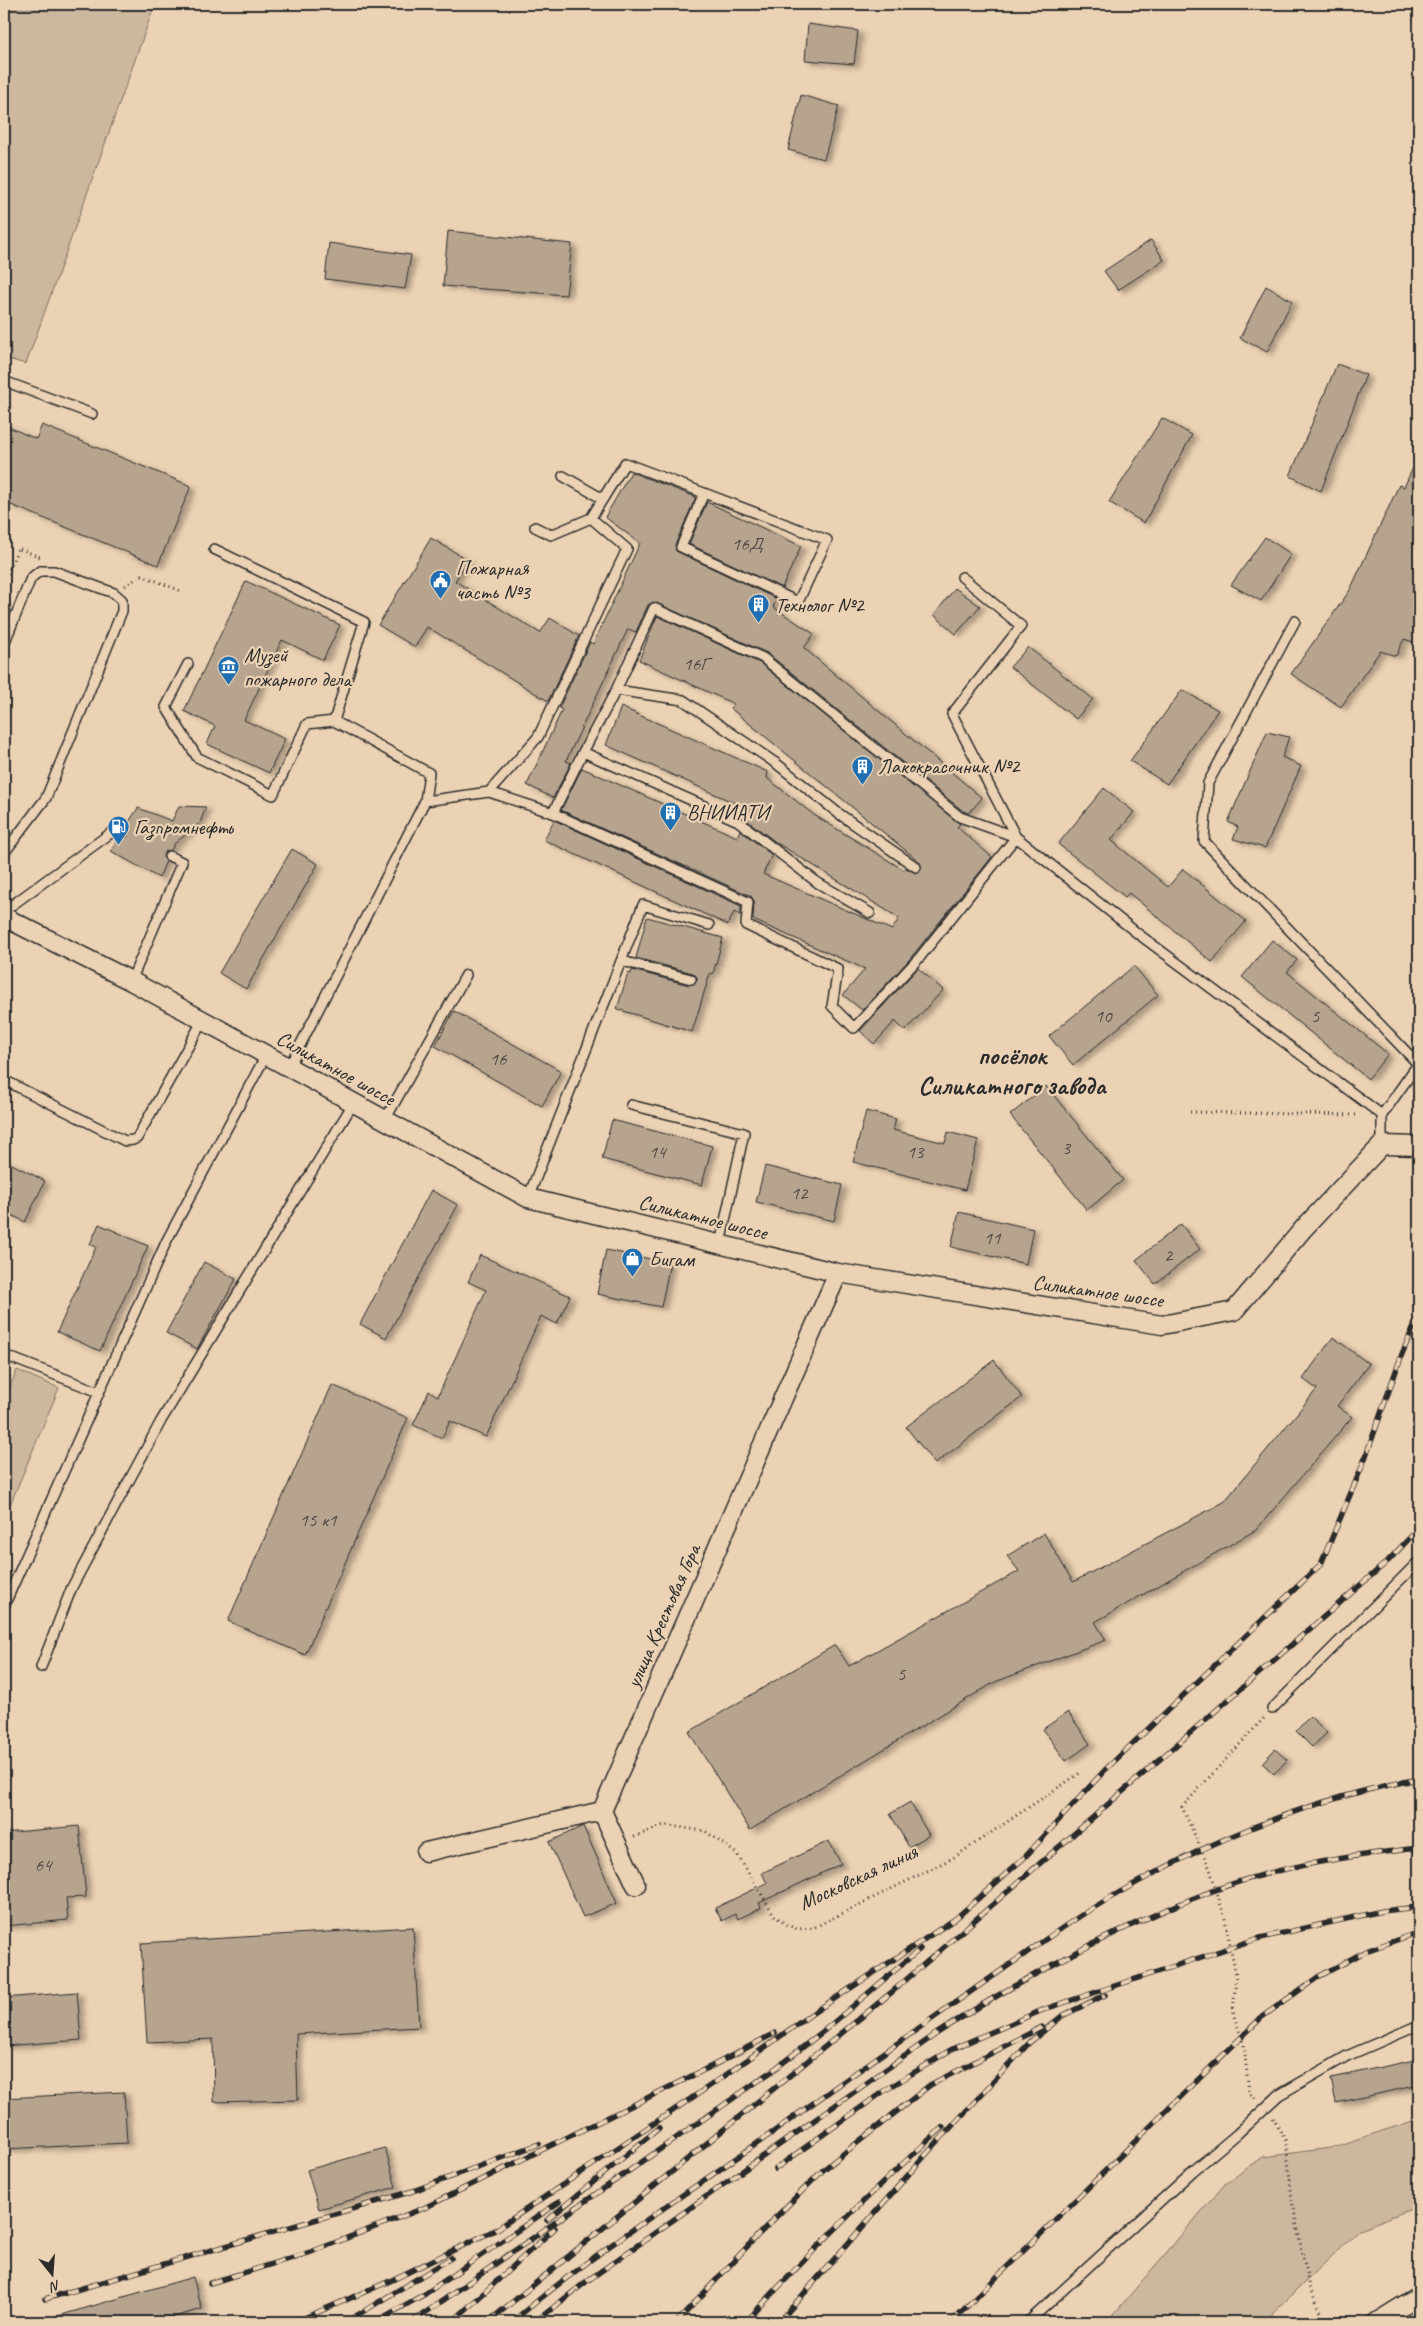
<svg xmlns="http://www.w3.org/2000/svg" width="1423" height="2326" font-family="Caveat,sans-serif">
	<style>
		.green { fill: #cdb79e; stroke: #7c7164 }
		.building { fill: #b6a48f; stroke: #2b2b2b; filter: url(#shadow) }
		.lines { fill: none; stroke-linecap: round; stroke-linejoin: round }
		.service-casing { stroke: #2b2b2b; stroke-width: 12 }
		.minor-casing { stroke: #2b2b2b; stroke-width: 21 }
		.path { stroke: #2b2b2b; stroke-width: 3; stroke-dasharray: 1 4; stroke-linecap: butt }
		.service { stroke: #ecd2b4; stroke-width: 9 }
		.minor { stroke: #ecd2b4; stroke-width: 18 }
		.rail-casing { stroke: #2b2b2b; stroke-width: 5.5 }
		.rail { stroke: #ecd2b4; stroke-width: 4; stroke-dasharray: 11; stroke-linecap: butt }
		.labels { text-anchor: middle; dominant-baseline: central; stroke-width: 4.5; stroke-linejoin: round; paint-order: stroke }
		.number-label { font-size: 19px; fill: #4e4944 }
		.poi-label { font-size: 21px; fill: #2b2b2b; stroke: #ecd2b4; text-anchor: start }
		.street-label { font-size: 21px; fill: #2b2b2b; stroke: #ecd2b4 }
		.district-label { font-size: 26px; font-weight: bold; fill: #2b2b2b; stroke: #ecd2b4 }
	</style>
	<defs>
		<filter id="shadow"><feDropShadow dx="5.5" dy="3" stdDeviation="2.5" flood-color="#0004"/></filter>
	</defs>
	<rect width="100%" height="100%" fill="#ecd2b4"/>
	<filter id="ink" filterUnits="userSpaceOnUse"><feTurbulence type="fractalNoise" baseFrequency=".02" numOctaves="2"/><feDisplacementMap in="SourceGraphic" scale="10" xChannelSelector="R" yChannelSelector="G"/><feConvolveMatrix kernelMatrix="1 2 1 2 8 2 1 2 1" color-interpolation-filters="sRGB"/></filter>
	<g filter="url(#ink)">
		<!-- green -->
		<path class="green" d="M4,4H155L26,364L4,358Z
			M17,1370L59,1388L7,1512L4,1511V1400Z
			M1419,2119V2206L1360,2229L1264,2322H1107L1225,2184L1263,2157L1330,2148Z"/>
		<!-- building -->
		<path class="building" d="M808,24L858,31L854,64L805,60Z
			M801,95L839,106L824,159L788,150Z
			M448,231L572,244L566,295L443,286Z
			M1151,240L1164,260L1118,290L1104,271Z
			M329,243L411,255L405,289L325,279Z
			M1266,286L1292,301L1267,352L1240,338Z
			M1337,364L1366,375L1321,491L1290,476Z
			M1162,418L1192,435L1144,523L1109,502Z
			M4,425L36,439L42,425L191,486L158,565L4,502Z
			M1419,455V644L1404,639L1396,656L1380,651L1341,707L1291,674L1350,590L1399,485L1404,487Z
			M631,472L696,497L675,545L676,551L777,599L773,607L814,634L804,648L982,798L969,813L963,811L767,653L654,602L648,605L636,632L628,629L566,761L571,763L553,798L527,785L562,710L559,708L590,642L593,644L640,543L605,517Z
			M707,502L801,546L782,588L689,544Z
			M1265,537L1291,554L1261,601L1231,585Z
			M431,538L468,560L455,581L540,633L550,618L579,636L548,701L427,627L415,647L378,625Z
			M246,581L340,625L323,660L282,640L244,720L285,739L269,773L207,744L215,726L184,711Z
			M955,588L980,606L956,634L934,615Z
			M657,616L760,663L960,824L957,827L992,857L909,960L862,1010L843,995L865,969L753,920L754,902L751,896L561,810L582,768L737,837L740,830L772,855L763,874L892,930L899,918L777,843L744,818L748,809L606,745L621,707L768,772L767,778L814,815L904,870L906,868L916,873L921,870L920,862L730,708L734,704L639,660Z
			M1028,647L1093,699L1076,719L1010,667Z
			M1182,690L1218,710L1167,784L1130,761Z
			M1267,732L1289,737L1282,757L1301,766L1265,848L1233,839L1238,827L1228,822Z
			M1104,788L1134,812L1111,840L1168,887L1183,869L1246,921L1212,962L1129,893L1125,897L1058,844Z
			M179,806L206,807L200,823L174,844L171,850L164,853L163,857L166,861L159,878L111,851L119,838L123,839L128,836L125,828L138,808L172,821Z
			M554,820L741,906V915L734,912L728,925L544,840Z
			M292,849L318,864L246,989L219,973Z
			M647,917L723,938L713,974L710,973L692,1032L617,1009L628,973L631,974L632,970L689,985L697,981V977L693,973L636,958Z
			M1272,940L1297,960L1287,972L1388,1054L1368,1079L1242,977Z
			M1134,966L1158,995L1073,1065L1049,1036Z
			M918,968L943,990L905,1031L895,1021L874,1044L860,1031Z
			M454,1011L561,1071L542,1106L435,1046Z
			M1046,1086L1123,1180L1087,1210L1010,1115Z
			M866,1111L896,1119L893,1130L945,1143L948,1132L978,1140L965,1190L853,1162Z
			M612,1120L712,1146L702,1185L602,1159Z
			M4,1160L45,1181L25,1222L4,1211Z
			M765,1166L842,1185L834,1221L756,1202Z
			M431,1190L458,1205L386,1338L360,1324Z
			M959,1212L1033,1229L1026,1264L951,1247Z
			M99,1224L148,1246L100,1351L57,1332L96,1247L90,1244Z
			M1181,1224L1200,1249L1155,1284L1136,1260Z
			M606,1250L670,1263L661,1307L597,1294Z
			M480,1255L570,1296L557,1324L541,1316L486,1437L450,1421L442,1438L413,1425L429,1391L438,1396L486,1290L468,1282Z
			M204,1262L236,1279L197,1349L166,1333Z
			M1333,1337L1369,1364L1337,1406L1352,1417L1256,1530L1095,1622L1106,1640L995,1682L750,1830L689,1732L835,1645L849,1666L1019,1571L1007,1556L1044,1533L1073,1582L1224,1502L1317,1389L1303,1379Z
			M994,1360L1022,1397L935,1464L906,1427Z
			M332,1385L408,1418L305,1655L228,1621Z
			M1068,1712L1090,1744L1066,1761L1043,1729Z
			M1310,1716L1327,1733L1312,1747L1296,1731Z
			M1275,1749L1287,1760L1274,1774L1262,1763Z
			M910,1802L929,1835L909,1847L890,1814Z
			M79,1826L86,1897L66,1898L68,1920L4,1926V1833Z
			M583,1826L617,1903L583,1917L549,1842Z
			M829,1841L841,1864L759,1903L761,1908L738,1919L735,1914L722,1921L715,1908L767,1883L762,1873Z
			M413,1927L419,2027L296,2034L298,2100L214,2102L213,2039L147,2042L141,1943Z
			M77,1992L81,2040L4,2046V1998Z
			M1419,2059V2085L1336,2103L1331,2078Z
			M124,2092L127,2143L4,2149V2098Z
			M385,2148L396,2187L319,2209L307,2170Z
			M193,2277L202,2309L157,2322H52L51,2318Z"/>
		<g class="lines">
			<defs>
				<path id="service" d="M4,381L92,414
					M563,476L603,499
					M591,518L625,463L704,493L681,547L798,602L827,540L704,493
					M214,549L364,622L334,721L429,773L425,801L289,1067
					M962,577L1021,626L952,714L1016,837L1137,933L1382,1115V1145
					M1295,621L1208,783L1204,841L1418,1064L1382,1115
					M4,644L31,578L40,571H54L114,593L122,600V611L46,798L4,853
					M188,664L166,707L197,757L273,795L307,724L334,721
					M583,752L616,690L683,700L777,764L838,813L916,867
					M489,792L538,737L627,549L591,518L551,535L535,527
					M425,801L489,792L553,813L748,902L746,925L838,969L832,1006L854,1028L920,957L1016,837L960,817L763,658L654,608L616,690
					M553,813L583,752L738,821L818,883L870,913
					M4,911L115,830L122,833
					M622,961L691,979
					M131,981L182,862L169,856
					M4,1080L125,1141L133,1140L137,1138L203,1020
					M631,1105L744,1133L720,1244
					M385,1120L466,975
					M528,1198L643,905L709,925
					M4,1355L99,1392
					M4,1606L167,1240L266,1055
					M41,1667L72,1587L161,1421L354,1102
					M1272,1709L1419,1561
					M1028,2322L1193,2171L1237,2134L1279,2095L1347,2056L1419,2025"/>
				<path id="minor" d="M4,917L131,981L528,1198L838,1273L1162,1325L1234,1311L1304,1228L1382,1145L1419,1146
					M602,1811L636,1885
					M426,1852L602,1811L838,1273
					M1377,2322L1419,2296"/>
			</defs>
			<!-- service casing -->
			<use href="#service" class="service-casing"/>
			<!-- minor casing -->
			<use href="#minor" class="minor-casing"/>
			<!-- path -->
			<path class="path" d="M4,583L18,548L40,557
				M125,586L142,575L181,591
				M1190,1112L1357,1115
				M634,1837L664,1825L705,1831L737,1854L774,1915L785,1924L797,1929L813,1928L953,1858L1080,1773
				M1255,2098L1249,2093L1244,2045L1233,2013L1236,1975L1225,1919L1210,1869L1182,1807L1264,1718
				M1273,2118L1286,2141L1292,2200L1309,2287L1326,2322"/>
			<!-- service -->
			<use href="#service" class="service"/>
			<!-- minor -->
			<use href="#minor" class="minor"/>
			<defs>
				<path id="rail" d="M775,2169L884,2091L952,2049L1045,2009L1256,1939L1382,1911L1419,1907
					M547,2220L659,2128
					M210,2283L311,2252L424,2208L714,2065L775,2033
					M45,2299L413,2191L539,2144
					M295,2322L390,2281L497,2229L723,2077L813,2013L955,1919L1025,1857L1105,1770L1321,1564L1363,1464L1402,1354L1419,1314
					M346,2322L451,2258
					M375,2322L425,2294L559,2202
					M412,2322L771,2072L826,2029L920,1949
					M452,2322L555,2228
					M488,2322L892,1992L1388,1561L1419,1528
					M512,2322C595,2251 688,2193 776,2130C846,2079 916,2030 986,1981C1020,1958 1053,1933 1088,1911C1189,1849 1302,1800 1419,1779
					M535,2322L587,2281L936,2034C995,1995 1057,1961 1121,1930C1167,1909 1213,1888 1262,1875C1314,1861 1367,1854 1419,1848
					M677,2322L758,2235L823,2170L930,2085L1042,2027
					M746,2322C808,2254 874,2189 943,2127
					M779,2322L930,2150L1030,2042L1062,2016L1105,1995
					M951,2322L1262,2017L1318,1977L1366,1951L1419,1932"/>
			</defs>
			<!-- rail casing -->
			<use href="#rail" class="rail-casing"/>
			<!-- rail -->
			<use href="#rail" class="rail"/>
		</g>
	</g>
	<!-- icons -->
	<defs>
		<symbol id="civic-pin" viewBox="-11 -11 22 30"><path d="M0 17L-7.5 6A9.5 9.5 0 1 1 7.5 6Z" fill="#1f6fb2" stroke="#ecd2b4"/><path d="M-.6-6.5H3V-4.5H.6V-3L4-1V1h2V6H-6V1h2V-1L-.6-3ZM-1.2 2.5V6h2.4V2.5Z" fill="#fff"/></symbol>
		<symbol id="building-pin" viewBox="-11 -11 22 30"><path d="M0 17L-7.5 6A9.5 9.5 0 1 1 7.5 6Z" fill="#1f6fb2" stroke="#ecd2b4"/><path d="M-4-6H4V6H1V3H-1V6H-4ZM-2.5-4.3h1.7v1.8h-1.7ZM.8-4.3h1.7v1.8H.8ZM-2.5-1h1.7V.8h-1.7ZM.8-1h1.7V.8H.8Z" fill="#fff"/></symbol>
		<symbol id="museum-pin" viewBox="-11 -11 22 30"><path d="M0 17L-7.5 6A9.5 9.5 0 1 1 7.5 6Z" fill="#1f6fb2" stroke="#ecd2b4"/><path d="M0-6L6-3V-2H-6V-3ZM-5-1h2V3h-2ZM-1-1h2V3h-2ZM3-1h2V3H3ZM-6 4H6V6H-6Z" fill="#fff"/></symbol>
		<symbol id="fuel-pin" viewBox="-11 -11 22 30"><path d="M0 17L-7.5 6A9.5 9.5 0 1 1 7.5 6Z" fill="#1f6fb2" stroke="#ecd2b4"/><path d="M-5.5-6h7V0h2V4h1.3V-2.5L3-4.5l.8-.8L6-3V5H2.5V1h-1V6h-7ZM-4.2-4.7v3.2H.2V-4.7Z" fill="#fff"/></symbol>
		<symbol id="shop-pin" viewBox="-11 -11 22 30"><path d="M0 17L-7.5 6A9.5 9.5 0 1 1 7.5 6Z" fill="#1f6fb2" stroke="#ecd2b4"/><path d="M-5-2.5h2.3a2.7 3.5 0 0 1 5.4 0H5L5.5 6h-11ZM-1.5-2.5h3a1.5 2.3 0 0 0-3 0Z" fill="#fff"/></symbol>
	</defs>
	<g fill-rule="evenodd">
		<use href="#civic-pin" x="428" y="568" width="25" height="34"/>
		<use href="#building-pin" x="746" y="592" width="25" height="34"/>
		<use href="#museum-pin" x="216" y="654" width="25" height="34"/>
		<use href="#building-pin" x="850" y="754" width="25" height="34"/>
		<use href="#building-pin" x="658" y="800" width="25" height="34"/>
		<use href="#fuel-pin" x="106" y="814" width="25" height="34"/>
		<use href="#shop-pin" x="620" y="1246" width="25" height="34"/>
	</g>
	<g class="labels">
		<!-- number labels -->
		<g class="number-label">
			<text x="747" y="544">16Д</text>
			<text x="696" y="664">16Г</text>
			<text x="1103" y="1016">10</text>
			<text x="1315" y="1016">5</text>
			<text x="498" y="1059">16</text>
			<text x="1066" y="1148">3</text>
			<text x="657" y="1152">14</text>
			<text x="915" y="1152">13</text>
			<text x="799" y="1193">12</text>
			<text x="992" y="1238">11</text>
			<text x="1168" y="1255">2</text>
			<text x="318" y="1520">15 к1</text>
			<text x="901" y="1674">5</text>
			<text x="43" y="1865">64</text>
		</g>
		<!-- poi labels -->
		<g class="poi-label">
			<text x="456" y="568">Пожарная<tspan x="456" dy="24">часть №3</tspan></text>
			<text x="775" y="605">Технолог №2</text>
			<text x="244" y="655">Музей<tspan x="244" dy="24">пожарного дела</tspan></text>
			<text x="878" y="766">Лакокрасочник №2</text>
			<text x="687" y="812">ВНИИАТИ</text>
			<text x="134" y="827">Газпромнефть</text>
			<text x="649" y="1259">Бигам</text>
		</g>
		<!-- street labels -->
		<g class="street-label">
			<text transform="translate(336 1068) rotate(29)">Силикатное шоссе</text>
			<text transform="translate(703 1217) rotate(14)">Силикатное шоссе</text>
			<text transform="translate(1098 1291) rotate(8)">Силикатное шоссе</text>
			<text transform="translate(663 1616) rotate(-66)">улица Крестовая Гора</text>
			<text transform="translate(858 1877) rotate(-25)">Московская линия</text>
		</g>
		<!-- district labels -->
		<g class="district-label">
			<text x="1012" y="1055">посёлок<tspan x="1012" dy="30">Силикатного завода</tspan></text>
		</g>
	</g>
	<!-- margin -->
	<rect width="1423" height="2326" fill="none" stroke="#ecd2b4" stroke-width="20"/>
	<rect x="10" y="10" width="1403" height="2306" fill="none" stroke="#2b2b2b" stroke-width="2" filter="url(#ink)"/>
	<!-- north arrow -->
	<g transform="translate(52 2274) rotate(163)" stroke="#ecd2b4" stroke-width="4" paint-order="stroke">
	<path d="M0-4L9 19L0 12L-9 19Z" fill="#2b2b2b"/>
	<text y="-8" font-size="14" font-weight="bold" text-anchor="middle" fill="#2b2b2b">N</text>
	</g>
</svg>
